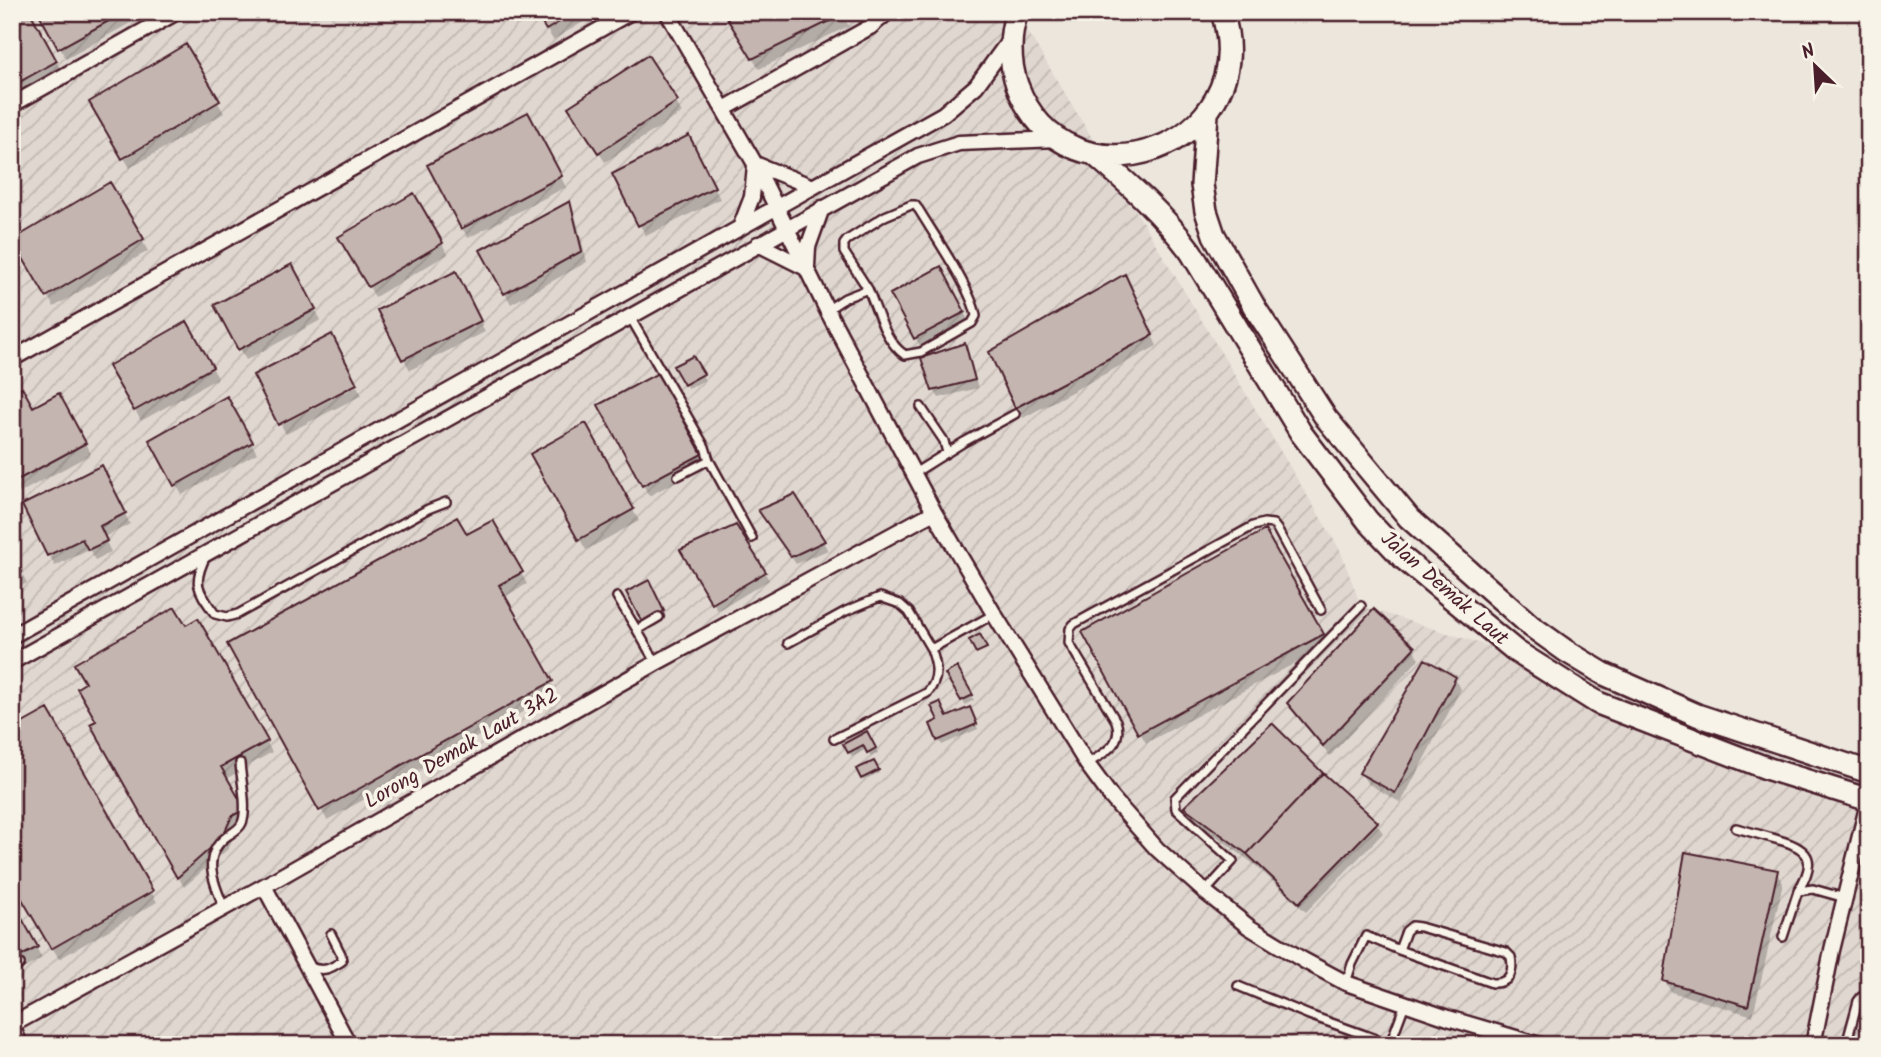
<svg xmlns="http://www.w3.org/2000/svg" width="1881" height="1057" font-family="Kalam,sans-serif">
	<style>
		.industrial { fill: url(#industrial-furrows) }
		.shadow { fill: #0003 }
		.building { fill: #c4b5b0; stroke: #4a1f2b; stroke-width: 2 }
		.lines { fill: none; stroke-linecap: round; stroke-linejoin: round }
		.lane-casing { stroke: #4a1f2b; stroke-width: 12 }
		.street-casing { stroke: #4a1f2b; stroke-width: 19 }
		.secondary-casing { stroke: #4a1f2b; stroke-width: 26 }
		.lane { stroke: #f7f3e8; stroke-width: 7 }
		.street { stroke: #f7f3e8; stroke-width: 14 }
		.secondary { stroke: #f7f3e8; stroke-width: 21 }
		.labels { text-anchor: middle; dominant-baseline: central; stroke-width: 7; stroke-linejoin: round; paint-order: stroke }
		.street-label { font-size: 21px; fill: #4a1f2b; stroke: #f7f3e8 }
	</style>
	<defs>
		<pattern id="industrial-furrows" width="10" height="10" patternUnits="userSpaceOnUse" patternTransform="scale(1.75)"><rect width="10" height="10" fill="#e0d7d0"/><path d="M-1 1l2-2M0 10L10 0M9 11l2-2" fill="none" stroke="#c2b8b3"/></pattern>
	</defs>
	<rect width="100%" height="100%" fill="#ece6dd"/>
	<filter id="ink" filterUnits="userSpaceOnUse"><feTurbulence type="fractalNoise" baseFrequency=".0143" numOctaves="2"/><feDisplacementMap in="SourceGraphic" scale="14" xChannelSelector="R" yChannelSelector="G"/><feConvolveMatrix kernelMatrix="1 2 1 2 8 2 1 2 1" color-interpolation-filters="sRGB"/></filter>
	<g filter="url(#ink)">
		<!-- industrial -->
		<path class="industrial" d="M12,12H1016L1340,550L1361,606L1869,765V1045H12Z"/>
		<!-- shadow -->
		<path class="shadow" d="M12,12H29L62,72L12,100Z
			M40,12H150L66,59Z
			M537,12H600L553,40Z
			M724,12H840L849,26L759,69Z
			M185,46L224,113L130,168L91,102Z
			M676,102L682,113L605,162L576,118Z
			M534,125L566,187L468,238L462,228Z
			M694,148L720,199L646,236L640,225Z
			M109,184L148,251L54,307L15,241Z
			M413,195L448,254L375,297L341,238Z
			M569,204L575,214L587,262L511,304L482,251Z
			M291,266L321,320L246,360L217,306Z
			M940,269L968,320L920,346L892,295Z
			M461,284L485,332L410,370L404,359Z
			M1131,287L1157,346L1023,418L991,353Z
			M187,324L218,378L141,421L111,366Z
			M964,346L969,353L978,388L939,398L934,390Z
			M693,358L705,380L688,389L676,367Z
			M657,375L706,465L649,496L600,406Z
			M357,386L362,395L286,434L281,425Z
			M58,395L91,454L14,496L12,416L32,409Z
			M226,399L257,453L182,495L151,441Z
			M586,425L639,521L586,550L532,455Z
			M107,478L130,524L104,537L111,552L95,560L89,549L55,566L24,506Z
			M794,496L828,550L796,564L765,518Z
			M493,522L527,584L504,597L557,693L327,820L229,645L466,536Z
			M1264,532L1329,645L1146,743L1084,633Z
			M683,551L765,573L769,580L718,611Z
			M12,554L27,583L12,591Z
			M651,587L666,617L649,629L628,592Z
			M198,621L272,752L226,779L249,820L238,827L228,849L184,887L92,725L98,721L186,628Z
			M1413,648L1419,659L1330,756L1295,714L1289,703Z
			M956,670L974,700L965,705L948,674Z
			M1454,678L1461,689L1401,803L1367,783L1361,773Z
			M47,711L157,902L59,959L12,878Z
			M972,714L978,729L942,745L939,740L940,721Z
			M867,734L878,753L871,757L867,749L852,757L845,745Z
			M874,763L879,773L863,780L858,770Z
			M1322,774L1376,823L1383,833L1306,912L1255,865L1192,818L1186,808Z
			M1776,872L1783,883L1753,1016L1671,992L1665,981Z
			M12,904L42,958L18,972L12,963Z"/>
		<!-- building -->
		<path class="building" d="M12,12H30L57,61L12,86Z
			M38,12H125L58,49Z
			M535,12H576L546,30Z
			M723,12H842L844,14L752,59Z
			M186,44L220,101L122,159L89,102Z
			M648,55L678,101L598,153L568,107Z
			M528,112L562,176L461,229L427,165Z
			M689,135L715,187L638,226L612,174Z
			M110,182L144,239L46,297L12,240Z
			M414,193L443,243L368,287L338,237Z
			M570,201L582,251L504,294L480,250Z
			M292,264L316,309L238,350L214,305Z
			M941,266L965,312L914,339L890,294Z
			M456,271L481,321L402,360L377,310Z
			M1125,274L1153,335L1015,408L989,352Z
			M187,321L213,367L134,411L108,366Z
			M332,334L357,384L278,425L253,375Z
			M965,343L975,380L932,391L921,358Z
			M693,356L704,374L684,385L673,366Z
			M658,373L702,454L642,486L598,405Z
			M22,387L33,407L59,393L86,443L12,483V392Z
			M227,396L253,442L174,486L149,440Z
			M586,423L634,509L578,540L530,454Z
			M102,465L126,513L100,526L107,541L88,550L82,539L47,556L22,505Z
			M795,494L825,541L791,557L758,510Z
			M457,517L467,534L493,520L523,572L499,585L553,681L319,811L227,644Z
			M736,525L766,572L712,604L680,550Z
			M1265,530L1324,634L1138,734L1082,632Z
			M12,552L22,572L12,577Z
			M649,580L664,611L644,626L626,592Z
			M175,607L186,625L198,618L268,741L221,767L245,809L232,816L222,838L177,878L90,724L96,721L77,688L85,683L74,664Z
			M1374,609L1415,647L1323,746L1287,703Z
			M980,634L987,648L976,653L969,640Z
			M1425,659L1456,677L1395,793L1359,773Z
			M957,667L973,695L961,701L945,674Z
			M940,702L947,717L970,707L977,724L937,741L930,724L938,720L931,706Z
			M48,709L153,891L51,949L12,882V729Z
			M1272,723L1323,773L1247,854L1184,807Z
			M867,731L876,748L867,753L863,745L848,753L843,744Z
			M874,761L879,770L861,779L856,769Z
			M1323,773L1378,822L1299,903L1247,854Z
			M1685,852L1778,870L1748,1006L1663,981Z
			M12,901L38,947L12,961Z
			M102,1037L106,1045H87Z"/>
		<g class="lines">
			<defs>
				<path id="lane" d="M827,310L845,298L868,289L844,252V244L847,240L885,216L911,205H915L919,210C934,235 972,290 976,316L972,323L921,352L905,355C885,342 877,310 868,289
					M630,317L705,447L709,460L678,476
					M921,407L944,441L947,453
					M709,460L752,538
					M913,474L964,442L1015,414
					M206,556C192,584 198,590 215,614L227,617L238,614L428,509L446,502
					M617,597L637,630
					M788,643L846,611L880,597L900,604L909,612L931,649
					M656,663L637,630L659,617
					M834,739L927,693C940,679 937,665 931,649L994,614
					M1087,764C1104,753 1124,744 1116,721L1069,643L1070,629L1074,624L1253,526L1264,523L1273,524L1277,529L1321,610
					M1736,828C1751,832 1765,836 1779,840C1812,849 1816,862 1798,891
					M1205,892L1233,861L1176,809L1175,798L1361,606
					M224,907C214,884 201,856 226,837C231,833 239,830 242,823C248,809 241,779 240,763
					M1412,926L1420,927L1506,952L1511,957C1514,973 1509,984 1492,983L1399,950L1406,931Z
					M1783,937L1798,891L1813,889L1845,898
					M310,967C324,972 330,969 342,961L341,954L331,934
					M12,971L20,964
					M1346,983L1352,964L1366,936L1399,950
					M1238,986L1309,1015L1390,1044L1405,1004
					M15,1024L24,1045
					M1846,1045L1858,1001L1861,997L1869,996"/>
				<path id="street" d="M667,12L755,164L827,310L934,512L994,614L1087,764L1112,798L1157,849L1205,892L1249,927L1303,960L1346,983L1448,1018L1540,1045
					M12,105L177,12
					M724,109L870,27L888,12
					M755,164L813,187
					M740,228L752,197L755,166
					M758,244L806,268
					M807,267L808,247L822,208
					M12,359L631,12
					M12,636L943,114L976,86L1011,38
					M12,662L918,156L959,143L1059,139
					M264,886L349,1045
					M12,1025L264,886L656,663L934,512
					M1813,1045L1832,950L1869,799"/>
				<path id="secondary" d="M1017,12C1009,35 1009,62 1017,85C1066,217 1266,148 1222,12
					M1207,114L1202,185L1206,211L1214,235L1255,308L1326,418L1409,518L1531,626L1566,651L1604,674L1697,715L1869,772
					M1094,154C1130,185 1163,214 1191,252L1301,433L1368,521L1404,559L1517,652L1598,703L1769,769L1869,800"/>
			</defs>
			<!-- lane casing -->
			<use href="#lane" class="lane-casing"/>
			<!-- street casing -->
			<use href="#street" class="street-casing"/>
			<!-- secondary casing -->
			<use href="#secondary" class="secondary-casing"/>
			<!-- lane -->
			<use href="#lane" class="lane"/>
			<!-- street -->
			<use href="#street" class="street"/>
			<!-- secondary -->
			<use href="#secondary" class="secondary"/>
		</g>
	</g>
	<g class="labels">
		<!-- street labels -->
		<g class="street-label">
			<text transform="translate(1444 589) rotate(41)">Jalan Demak Laut</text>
			<text transform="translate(462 749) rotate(-30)">Lorong Demak Laut 3A2</text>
		</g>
	</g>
	<!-- margin -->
	<rect width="1881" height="1057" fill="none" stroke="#f7f3e8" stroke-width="42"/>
	<rect x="21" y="21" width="1839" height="1015" fill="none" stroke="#4a1f2b" stroke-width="2.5" filter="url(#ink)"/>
	<!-- north arrow -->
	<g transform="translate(1815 66) rotate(335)" stroke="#f7f3e8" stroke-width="5" paint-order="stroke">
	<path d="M0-5L12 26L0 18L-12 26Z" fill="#4a1f2b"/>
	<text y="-10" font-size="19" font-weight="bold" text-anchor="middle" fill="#4a1f2b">N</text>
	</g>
</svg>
